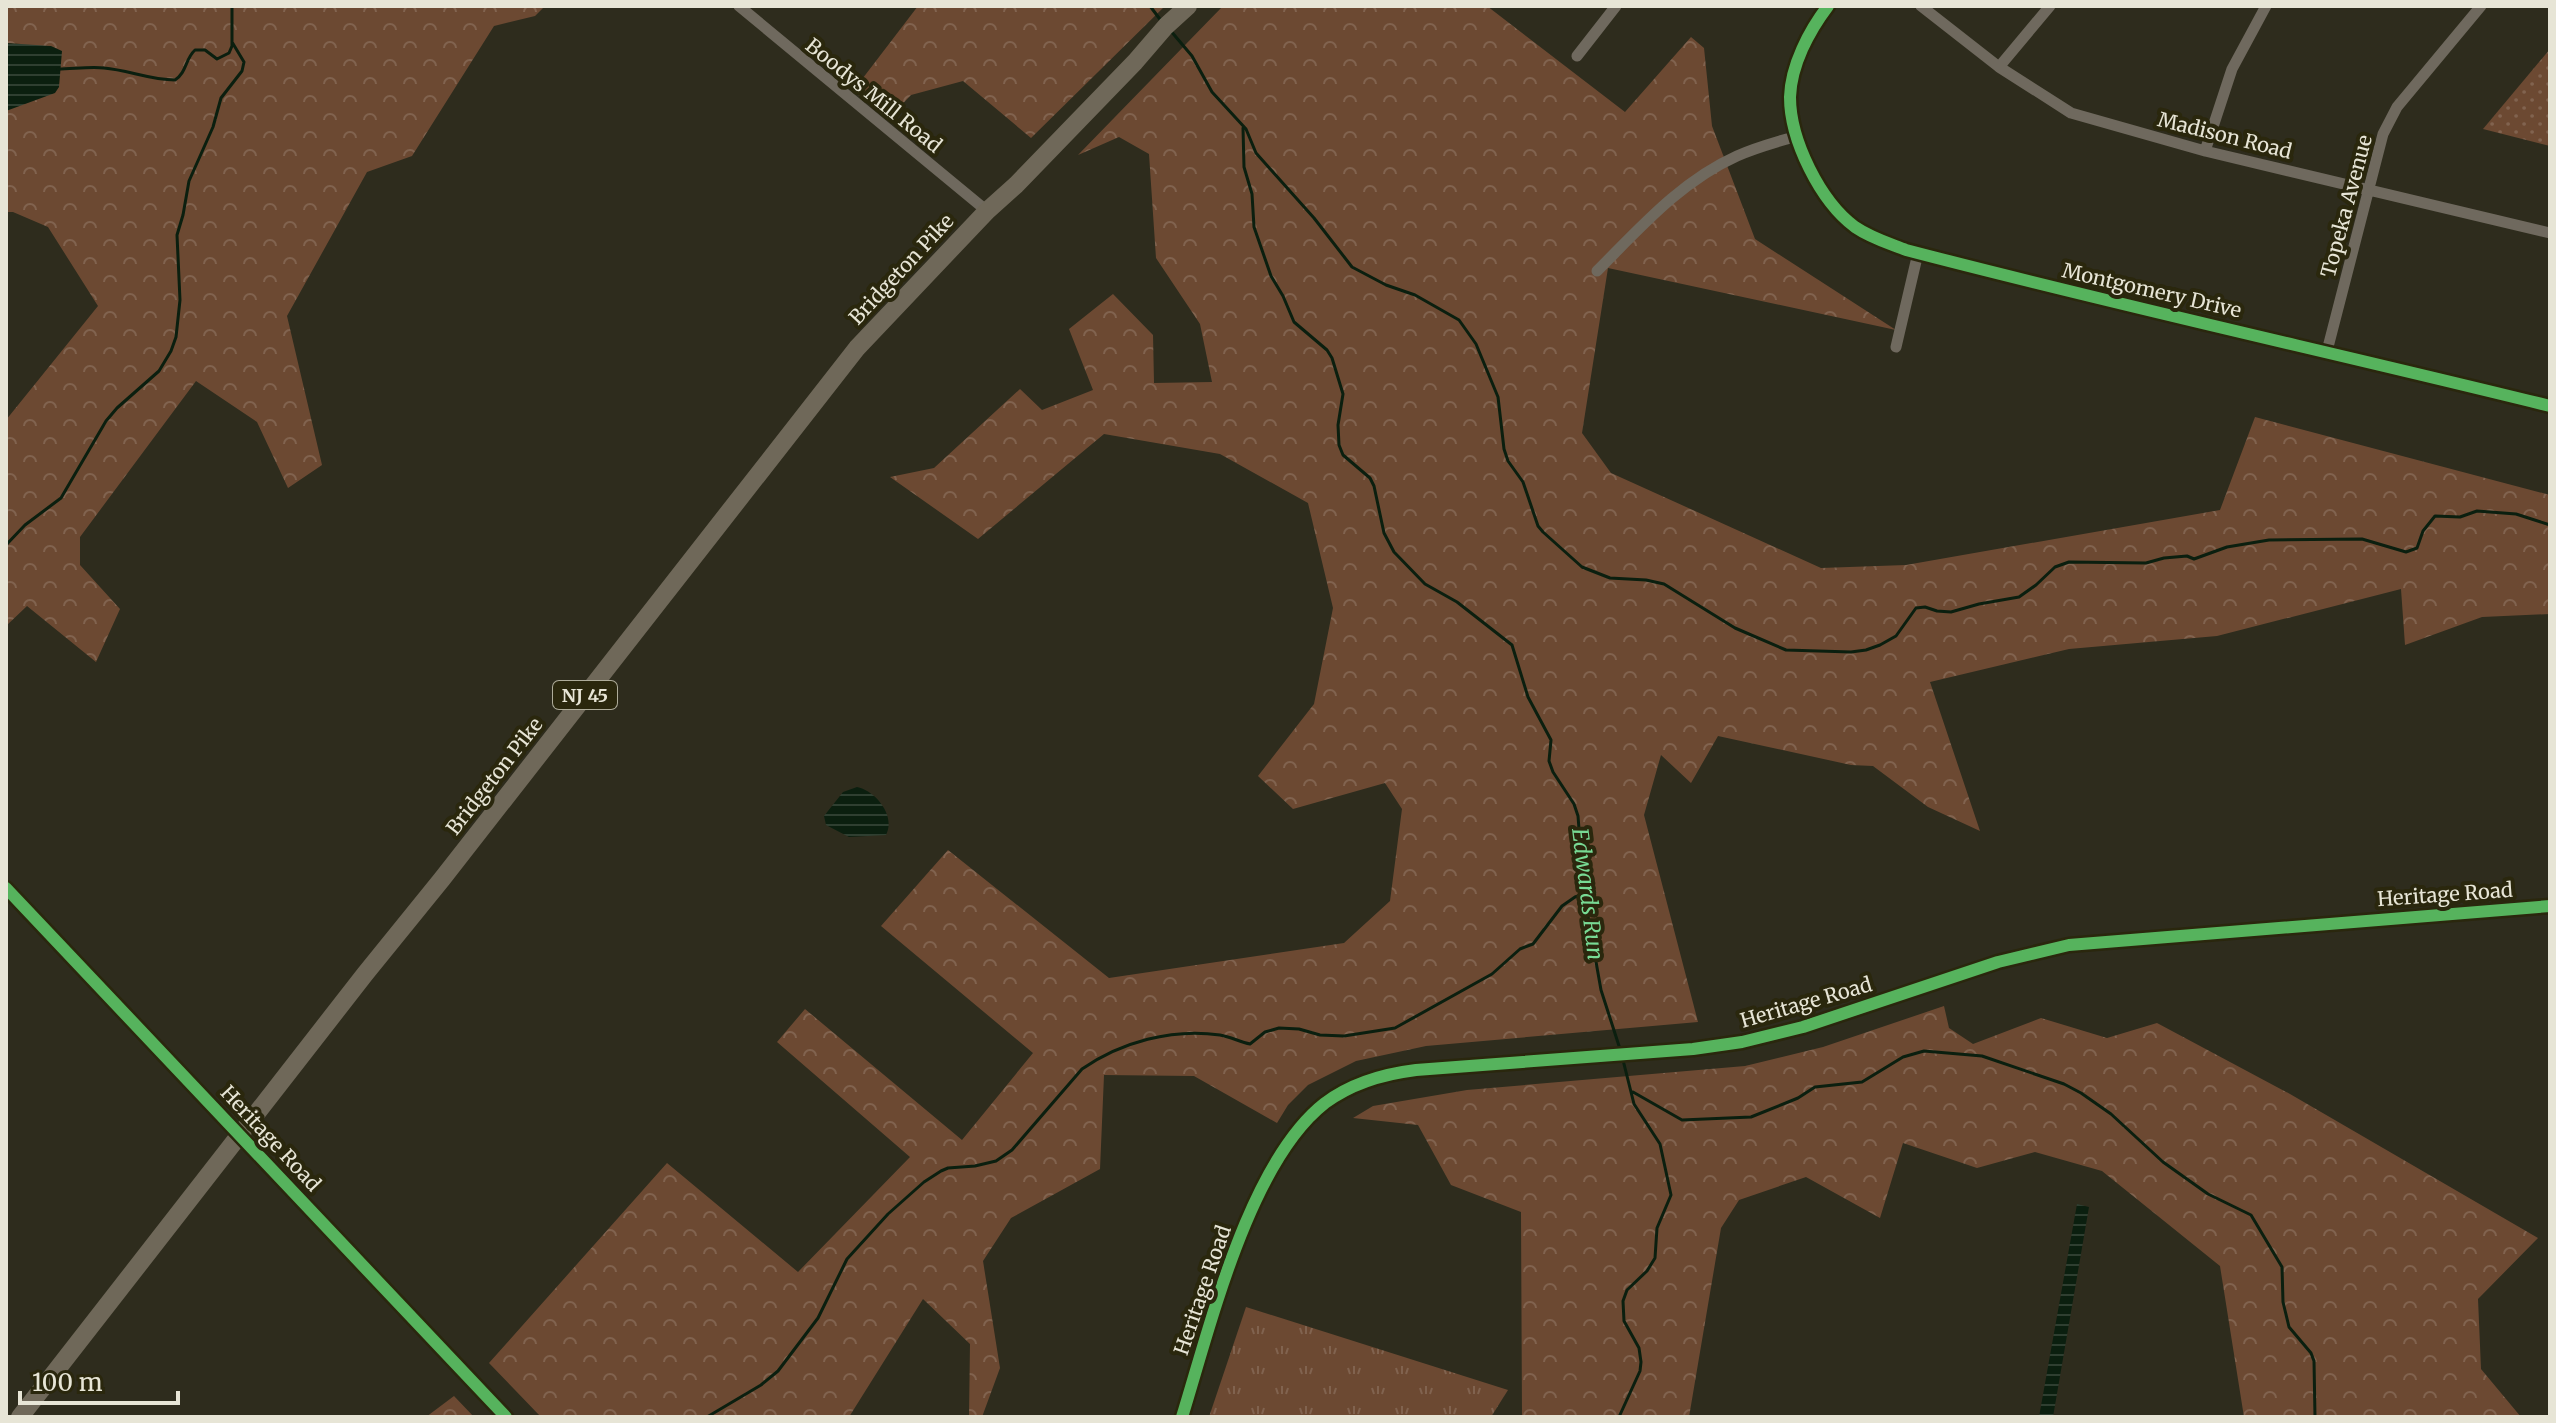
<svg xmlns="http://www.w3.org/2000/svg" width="2556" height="1423" font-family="Merriweather,serif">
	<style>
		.grass { fill: url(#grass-tufts) }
		.forest { fill: url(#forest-crowns) }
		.park { fill: url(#park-dots) }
		.water { fill: url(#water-rules) }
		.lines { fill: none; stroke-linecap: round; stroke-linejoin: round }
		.stream { stroke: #0b1f0f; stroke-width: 3 }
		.minor { stroke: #6f695e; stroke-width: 11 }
		.tertiary { stroke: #6f695e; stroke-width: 14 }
		.primary { stroke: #6f6859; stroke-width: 18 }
		.cycleway-casing { stroke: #2a270d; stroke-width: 17 }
		.cycleway { stroke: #56b35d; stroke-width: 12 }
		.labels { text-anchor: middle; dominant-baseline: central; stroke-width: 8; stroke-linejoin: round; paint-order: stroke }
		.shield { fill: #2a270d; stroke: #aeac9a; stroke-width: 2 }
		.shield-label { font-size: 18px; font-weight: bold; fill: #e7e5d6 }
		.street-label { font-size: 20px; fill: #e7e5d6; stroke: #2a270d }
		.water-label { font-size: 22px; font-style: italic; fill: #78da94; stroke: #2a270d }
	</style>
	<defs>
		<pattern id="grass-tufts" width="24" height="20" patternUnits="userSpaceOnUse" patternTransform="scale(2)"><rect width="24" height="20" fill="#6c4932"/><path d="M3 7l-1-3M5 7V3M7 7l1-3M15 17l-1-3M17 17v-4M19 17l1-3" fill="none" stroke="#81634f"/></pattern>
		<pattern id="forest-crowns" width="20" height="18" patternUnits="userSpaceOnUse" patternTransform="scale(2)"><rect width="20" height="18" fill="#6c4932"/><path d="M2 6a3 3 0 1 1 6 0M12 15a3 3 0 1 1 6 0" fill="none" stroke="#81634f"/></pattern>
		<pattern id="park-dots" width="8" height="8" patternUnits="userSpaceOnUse" patternTransform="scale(2)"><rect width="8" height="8" fill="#6c4932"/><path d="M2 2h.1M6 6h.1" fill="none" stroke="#81634f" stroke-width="1.8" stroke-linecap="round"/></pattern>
		<pattern id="water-rules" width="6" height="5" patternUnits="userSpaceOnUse" patternTransform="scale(2)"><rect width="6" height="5" fill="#0b1f0f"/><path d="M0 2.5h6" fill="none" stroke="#2f3f31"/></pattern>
	</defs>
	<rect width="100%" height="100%" fill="#2e2c1d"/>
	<!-- grass -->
	<path class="grass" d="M1246,1307L1508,1390L1491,1417H1209Z"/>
	<!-- forest -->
	<path class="forest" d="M6,6H545L535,16L494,26L412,156L367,172L287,316L322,465L288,488L257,422L196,381L80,537V565L120,609L96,662L27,606L6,626V420L98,306L48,227L13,212H6Z
		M918,6H1165L1031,138L963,81L911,95L889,118L853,91Z
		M1223,6H1487L1625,112L1691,37L1704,48L1712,126L1755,239L1896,330L1608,268L1582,433L1611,473L1821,568L1906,565L2220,510L2255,417L2550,495V614L2482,617L2405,645L2401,589L2217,636L2069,649L1930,682L1980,831L1928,807L1873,766L1851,765L1718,736L1691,783L1661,755L1644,815L1698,1022L1426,1046L1356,1061L1308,1085L1288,1105L1277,1123L1194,1076L1104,1075L1100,1169L1011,1218L983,1261L1000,1368L982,1417H969L970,1344L923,1299L849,1417H541L489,1363L667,1163L798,1272L910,1157L777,1042L805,1009L962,1140L1033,1053L881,926L948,850L1109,978L1344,943L1390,901L1402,809L1385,783L1293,809L1258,776L1314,704L1333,608L1308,503L1220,454L1104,434L978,539L890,477L934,468L1020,389L1042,410L1093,390L1069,329L1113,294L1153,335L1154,383L1212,382L1200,324L1156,258L1149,154L1119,137L1078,155Z
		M1944,1006L1949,1028L1973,1044L2041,1018L2107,1038L2157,1023L2290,1094L2538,1238L2478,1299L2481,1369L2521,1417H2244L2220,1266L2102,1171L2035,1152L1977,1168L1903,1143L1880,1218L1806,1177L1739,1200L1721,1228L1689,1417H1522L1521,1212L1451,1185L1418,1125L1353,1118L1373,1106L1467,1090L1745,1066L1823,1047Z
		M454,1396L474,1417H426Z"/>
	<!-- park -->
	<path class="park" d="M2550,49V146L2483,129Z"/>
	<!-- water -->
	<path class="water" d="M6,43L51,46L62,51L59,87L55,93L6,111Z
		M857,787C876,791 896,816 886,835L849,837L826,825L824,816L843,792Z
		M2077,1204L2089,1207L2053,1417H2039Z"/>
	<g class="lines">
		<!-- stream -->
		<path class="stream" d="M1150,6L1162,22
			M1170,30L1192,56L1212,92L1246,129L1256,153L1314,218L1352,267L1386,285L1415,295L1459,320L1476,344L1498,397L1504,449L1508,461L1523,482L1538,526L1543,532L1582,567L1610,578L1646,580L1664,584L1735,628L1786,650L1851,652L1866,650L1880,645L1896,636L1916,608L1925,607L1937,611L1951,612L1979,604L2019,597L2036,585L2055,567L2069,562L2146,563L2164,558L2187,556L2194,559L2227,547L2269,540L2362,539L2406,552L2417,548L2423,531L2435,516L2460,517L2477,511L2516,514L2550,525
			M58,69C72,69 92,66 104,68C128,70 150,80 175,80C187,72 185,59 195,50H205L217,59L229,53L232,46V6
			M1243,128L1244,167L1252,194L1254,227L1271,276L1283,296L1294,322L1327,350L1332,358L1343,394L1338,425L1339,445L1343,455L1370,478L1374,486L1384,533L1394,552L1425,584L1457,602L1512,645L1528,697L1551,740L1549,761L1553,772L1574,804L1578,816L1584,894L1601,990L1620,1049
			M6,545L25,525L61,498L106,421L117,408L159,371L171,351L176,337L180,300L177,235L183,215L189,181L213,127L221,98L242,71L244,62L232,42
			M1633,1092L1682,1120L1751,1117L1798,1098L1815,1087L1862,1082L1903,1057L1924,1051L1982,1056L2064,1084L2081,1093L2111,1114L2163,1162L2208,1194L2251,1215L2282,1267L2283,1302L2289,1327L2311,1353L2314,1361L2315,1417
			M707,1417L761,1385L778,1371L818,1318L847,1259L888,1214L924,1182L941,1171L948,1168L975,1166L996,1161L1012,1150L1082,1069C1121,1042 1172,1028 1220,1035C1231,1037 1240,1042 1250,1044L1265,1032L1279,1028L1299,1029L1320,1035L1344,1036L1395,1028L1492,974L1520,949L1533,944L1562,906L1575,897L1584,894
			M1619,1417L1640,1371L1641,1362L1639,1348L1624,1321L1623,1301L1627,1290L1647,1271L1655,1258L1657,1228L1671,1195L1660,1144L1634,1104L1623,1060"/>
		<!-- minor -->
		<path class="minor" d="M739,6L987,211
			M1828,6C1809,31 1791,65 1790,97C1790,140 1820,201 1855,227C1871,238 1888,243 1906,250C2120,306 2335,353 2550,406
			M1921,6L1999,67L2071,113L2205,151L2550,233
			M1577,56L1616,6
			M1999,67L2050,6
			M2205,151L2232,69L2266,6
			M1597,271C1640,228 1681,181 1737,156C1757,147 1777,142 1797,136
			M1896,347L1918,253
			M2327,351L2383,134L2397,107L2481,6
			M6,888L240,1134"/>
		<!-- tertiary -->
		<path class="tertiary" d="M240,1134L506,1417
			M1182,1417C1210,1327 1249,1162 1325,1103C1352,1083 1383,1074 1416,1070L1693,1049L1742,1042L1803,1027L1998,962L2069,945L2550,906"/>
		<!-- primary -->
		<path class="primary" d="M20,1417L365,974L442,879L857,348L987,211L1016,185L1135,62L1166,26L1188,6"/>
		<defs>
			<path id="cycleway" d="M1828,6C1809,31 1791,65 1790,97C1790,140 1820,201 1855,227C1871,238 1888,243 1906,250C2120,306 2335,353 2550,406
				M6,888L506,1417
				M1182,1417C1210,1327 1249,1162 1325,1103C1352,1083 1383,1074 1416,1070L1693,1049L1742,1042L1803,1027L1998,962L2069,945L2550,906"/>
		</defs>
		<!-- cycleway casing -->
		<use href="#cycleway" class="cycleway-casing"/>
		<!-- cycleway -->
		<use href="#cycleway" class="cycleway"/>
	</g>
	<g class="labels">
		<!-- shield labels -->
		<rect class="shield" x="553" y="681" width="64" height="28" rx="6"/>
		<g class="shield-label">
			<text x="585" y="695">NJ 45</text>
		</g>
		<!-- street labels -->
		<g class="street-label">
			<text transform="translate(874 95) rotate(39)">Boodys Mill Road</text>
			<text transform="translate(2225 135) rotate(14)">Madison Road</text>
			<text transform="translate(2346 206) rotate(-75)">Topeka Avenue</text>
			<text transform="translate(901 269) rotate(-47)">Bridgeton Pike</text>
			<text transform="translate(2152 290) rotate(13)">Montgomery Drive</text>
			<text transform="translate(494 776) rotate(-52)">Bridgeton Pike</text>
			<text transform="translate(2445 894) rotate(-4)">Heritage Road</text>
			<text transform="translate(1806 1002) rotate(-16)">Heritage Road</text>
			<text transform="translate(271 1138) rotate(47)">Heritage Road</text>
			<text transform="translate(1202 1290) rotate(-71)">Heritage Road</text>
		</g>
		<!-- water labels -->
		<g class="water-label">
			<text transform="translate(1588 894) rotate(83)">Edwards Run</text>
		</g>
	</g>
	<!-- border -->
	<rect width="2556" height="1423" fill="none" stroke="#e7e5d6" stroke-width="16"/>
	<!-- scale -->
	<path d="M20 1391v12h158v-12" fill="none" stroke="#e7e5d6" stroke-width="4"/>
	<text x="32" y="1391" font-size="24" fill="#e7e5d6" stroke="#2a270d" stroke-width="6" paint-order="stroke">100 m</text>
</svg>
